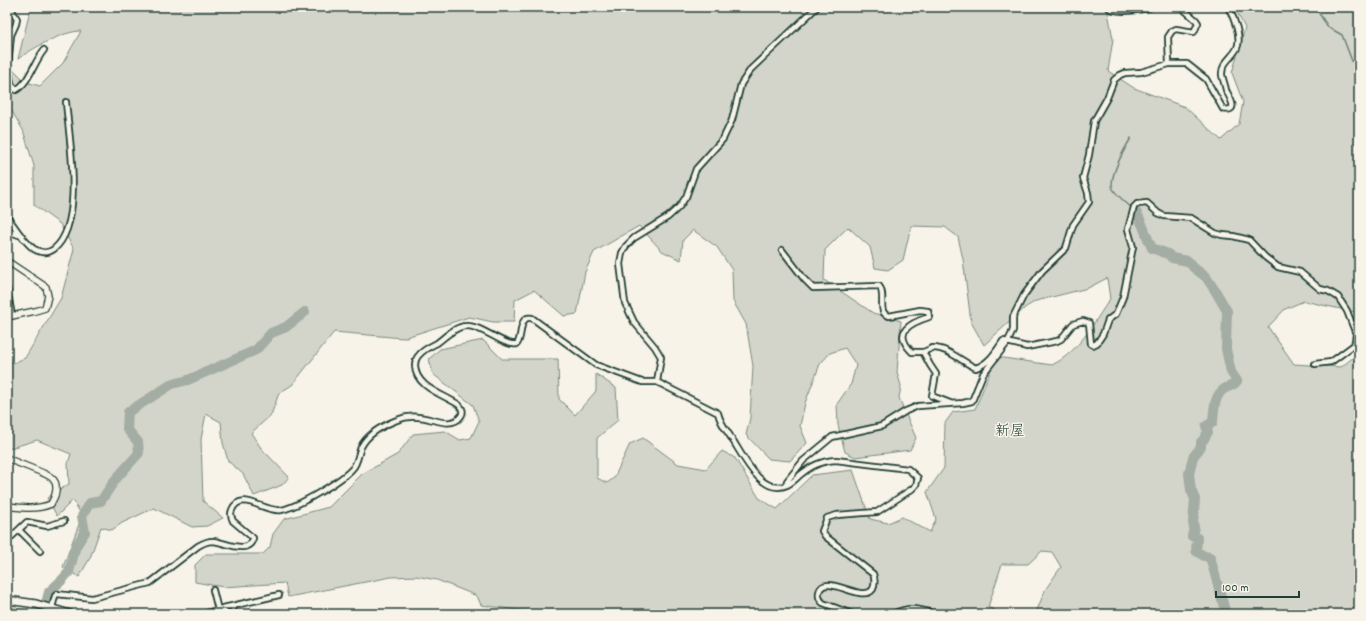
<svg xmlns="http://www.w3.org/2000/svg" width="1366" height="621" font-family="Dekko,'Klee One',sans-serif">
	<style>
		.green { fill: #d3d5ca; stroke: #79897f }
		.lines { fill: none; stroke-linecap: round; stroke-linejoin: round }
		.stream { stroke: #6f8077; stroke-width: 1.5 }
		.river { stroke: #a4ada3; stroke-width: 10 }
		.minor-casing { stroke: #1f3d34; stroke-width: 8 }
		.tertiary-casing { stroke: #1f3d34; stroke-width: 8 }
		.trunk-casing { stroke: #1f3d34; stroke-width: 10 }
		.minor { stroke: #f7f3e8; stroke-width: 4.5 }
		.tertiary { stroke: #f7f3e8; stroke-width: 5.5 }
		.trunk { stroke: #f7f3e8; stroke-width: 7 }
		.labels { text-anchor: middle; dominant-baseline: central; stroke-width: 3; stroke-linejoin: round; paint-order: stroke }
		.neighbourhood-label { font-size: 15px; fill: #1f3d34; stroke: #f7f3e8 }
	</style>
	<rect width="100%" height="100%" fill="#f7f3e8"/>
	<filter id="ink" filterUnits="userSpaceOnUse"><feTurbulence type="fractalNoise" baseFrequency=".025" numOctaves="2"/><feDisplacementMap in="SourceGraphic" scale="8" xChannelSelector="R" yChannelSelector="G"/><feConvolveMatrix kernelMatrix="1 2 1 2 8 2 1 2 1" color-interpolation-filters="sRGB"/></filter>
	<g filter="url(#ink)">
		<!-- green -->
		<path class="green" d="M41,7H1107L1113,39L1108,71L1134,88L1185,107L1221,140L1239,124L1243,102L1232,73L1245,28L1234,7H1359V313L1304,301L1285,309L1268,327L1294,364L1341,367L1359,353V614H1031L1036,613L1045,590L1061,567L1052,552L1042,551L1028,564H1002L988,607L1002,614H548L481,605L477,596L437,580L416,576L391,577L288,597L285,583L223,587L195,582V565L206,554H263L270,547L273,534L284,519L329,507L362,474L398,454L413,434L445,431L460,440L471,438L479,421L473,405L433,374L429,359L440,349L483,340L502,359H558L559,399L575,415L596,391V374L616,388L618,420L597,438V478L607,483L614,478L630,444L643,438L678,464L706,469L722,451L735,458L759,498L777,509L812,475L853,470L870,519L888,523L902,517L930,532L936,519L927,492L944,468L945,423L953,412L975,409L996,357L1052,365C1079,352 1094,322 1110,299L1107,278L1088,288L1036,301L1026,307L984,345L971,322L963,259L958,237L945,227L911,226L903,260L888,270L875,268L870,247L848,227L825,250L824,280L873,313L901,321L897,372L901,386L899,398L916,438L910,450L855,457L845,452L838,425L837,404L851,384L856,365L845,348L830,353L820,364L805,403L800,426L807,443L790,461L769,459L746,435L750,418L753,366L746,324L733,301L732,270L717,247L693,230L683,240L681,260L662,251L639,226L594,252L585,272L577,314L564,316L534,290L515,300L514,322H493L469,317L403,338L334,332L292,385L279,393L271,415L251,433L261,448L289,477L282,485L254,496L243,474L228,461L223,443L221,422L206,414L201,439L203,501L223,518L207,526L192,527L154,508L122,523L112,530L101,527L90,558L79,577L63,567L82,516L73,500L57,516L47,498L69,484L68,463L71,454L37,440L7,449V358L13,363L25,358L61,298L74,249L60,224L34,205V166L23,130L7,103V73L15,71L26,82L40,86L63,63L81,31C63,31 33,48 18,59L30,11Z"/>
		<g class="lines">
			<!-- stream -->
			<path class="stream" d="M1315,7L1328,27L1342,35L1352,61L1359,73
				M1131,138C1125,148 1108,178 1113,189C1117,196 1130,206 1136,212"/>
			<!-- river -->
			<path class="river" d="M1136,212C1143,223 1146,236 1152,248L1168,254L1172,258L1188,261L1194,268L1206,277L1216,292L1227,311L1226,349L1231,372L1237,381C1234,386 1229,386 1224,389C1214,396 1214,410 1213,422L1206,426L1208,432L1204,439L1201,442V447L1193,457L1189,474L1191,490L1195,499L1193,523L1194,527L1192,536L1197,538L1196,551L1204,556L1210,557L1226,614
				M43,614L49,592L61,581L69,572L76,546L85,532L82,516L90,503L101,501L115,480L139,453L138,442L127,429L128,412L172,384L188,380L256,350L271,333L286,327L305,312"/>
			<defs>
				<path id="minor" d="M10,7L17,19L16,24L11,35L8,66L11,84L16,90C29,83 34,62 44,50
					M1108,7C1114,14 1142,10 1151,7
					M1169,64L1168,37L1172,31L1176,29L1194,32L1198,23L1196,20L1181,7
					M7,167L8,139
					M7,216C15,227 23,241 34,249C41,253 47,254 54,249C85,224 69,138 66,102
					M7,231L22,236
					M782,250L805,280L813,288L879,286C887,295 876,313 889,316L920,310L928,311L929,317C910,323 892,332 912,352H923L930,365L936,374L932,396L950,403
					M7,288L12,316
					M923,352C926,351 930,349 932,348C947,347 962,362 976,368C989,363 995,353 1003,341L1027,347L1057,341L1061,339L1073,324L1083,321L1089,323L1091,344L1093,345L1097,343L1103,334L1108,320L1116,314L1123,297L1133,247L1128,229L1134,207L1137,204L1147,203L1158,213L1164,216L1191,218L1215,233L1222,235L1233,236L1249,240L1265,257L1278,267L1300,272L1320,289L1328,291L1338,297L1347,311L1356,334L1355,341L1354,345L1331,362L1315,364
					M657,382L661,357L655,347L634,322L625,303L620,264L622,253L626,246L634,238L668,217L679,207L686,197L696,169L723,139L732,120L741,84L751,69L817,7
					M786,485L787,481L803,461L832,437L882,426L906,411L918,406L963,403L972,401L983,374L1007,343L1011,335L1013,330V317L1024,295L1042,271L1066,248L1073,225L1089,202L1088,193L1083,178L1089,155L1094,121L1107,98L1114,80L1120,75L1125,73L1141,72L1169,64H1187L1206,79L1223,109C1241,113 1228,95 1226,90C1225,85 1223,80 1222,75C1221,63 1233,57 1237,48C1242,37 1234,18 1228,7
					M19,530L40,551
					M7,539H9L27,522L47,526L64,521
					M213,590L218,610
					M232,606L279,595
					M52,608L55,596L57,594L92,598L150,583L198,546C203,543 207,541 213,541C225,542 249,556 253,538L233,521C231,517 230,514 232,510C241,489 265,513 281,510C298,507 341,481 352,469C358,463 358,454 361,447C368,433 384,425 397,420C404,417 411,416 418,417C430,417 452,430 461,416C464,412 462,408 459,405C445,395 416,388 415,366C415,362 416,358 419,355C424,349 431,346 437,343C445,337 456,326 466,326C482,325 504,347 517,344C523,337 518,315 532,318L596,365L642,382H657L718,413C721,425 726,429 732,439C743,456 761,496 787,485C792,483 796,479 800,475C811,466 821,461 836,460L908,469L918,478L916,485L912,489L877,512L837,515L827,518L822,531L825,536L873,574C875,578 875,585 873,589C865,601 840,584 828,585C818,585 816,597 823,603L852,614
					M223,608L232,606L234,613L229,614
					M7,610L21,614
					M203,614L223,608L225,614
					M892,614C912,606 916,609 936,614"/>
				<path id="tertiary" d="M7,261L46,287L48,296L45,308L35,311L7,317
					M7,458C18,464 45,472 52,478C54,480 56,484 56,486C57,493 54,498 51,504C37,510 22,508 7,506"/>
				<path id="trunk" d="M7,600L36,604L70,614"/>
			</defs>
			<!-- minor casing -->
			<use href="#minor" class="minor-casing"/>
			<!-- tertiary casing -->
			<use href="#tertiary" class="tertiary-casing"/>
			<!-- trunk casing -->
			<use href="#trunk" class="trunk-casing"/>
			<!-- minor -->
			<use href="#minor" class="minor"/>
			<!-- tertiary -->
			<use href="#tertiary" class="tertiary"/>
			<!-- trunk -->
			<use href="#trunk" class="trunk"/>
		</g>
	</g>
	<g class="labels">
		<!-- neighbourhood labels -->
		<g class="neighbourhood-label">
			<text x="1010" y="432">新屋</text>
		</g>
	</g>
	<!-- margin -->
	<rect width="1366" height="621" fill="none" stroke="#f7f3e8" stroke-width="24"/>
	<rect x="12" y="12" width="1342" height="597" fill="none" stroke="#1f3d34" stroke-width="1.5" filter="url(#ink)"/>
	<!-- scale -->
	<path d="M1216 591v6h83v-6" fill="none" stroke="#1f3d34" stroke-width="2"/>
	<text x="1222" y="591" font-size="12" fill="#1f3d34" stroke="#f7f3e8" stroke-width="3" paint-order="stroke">100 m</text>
</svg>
